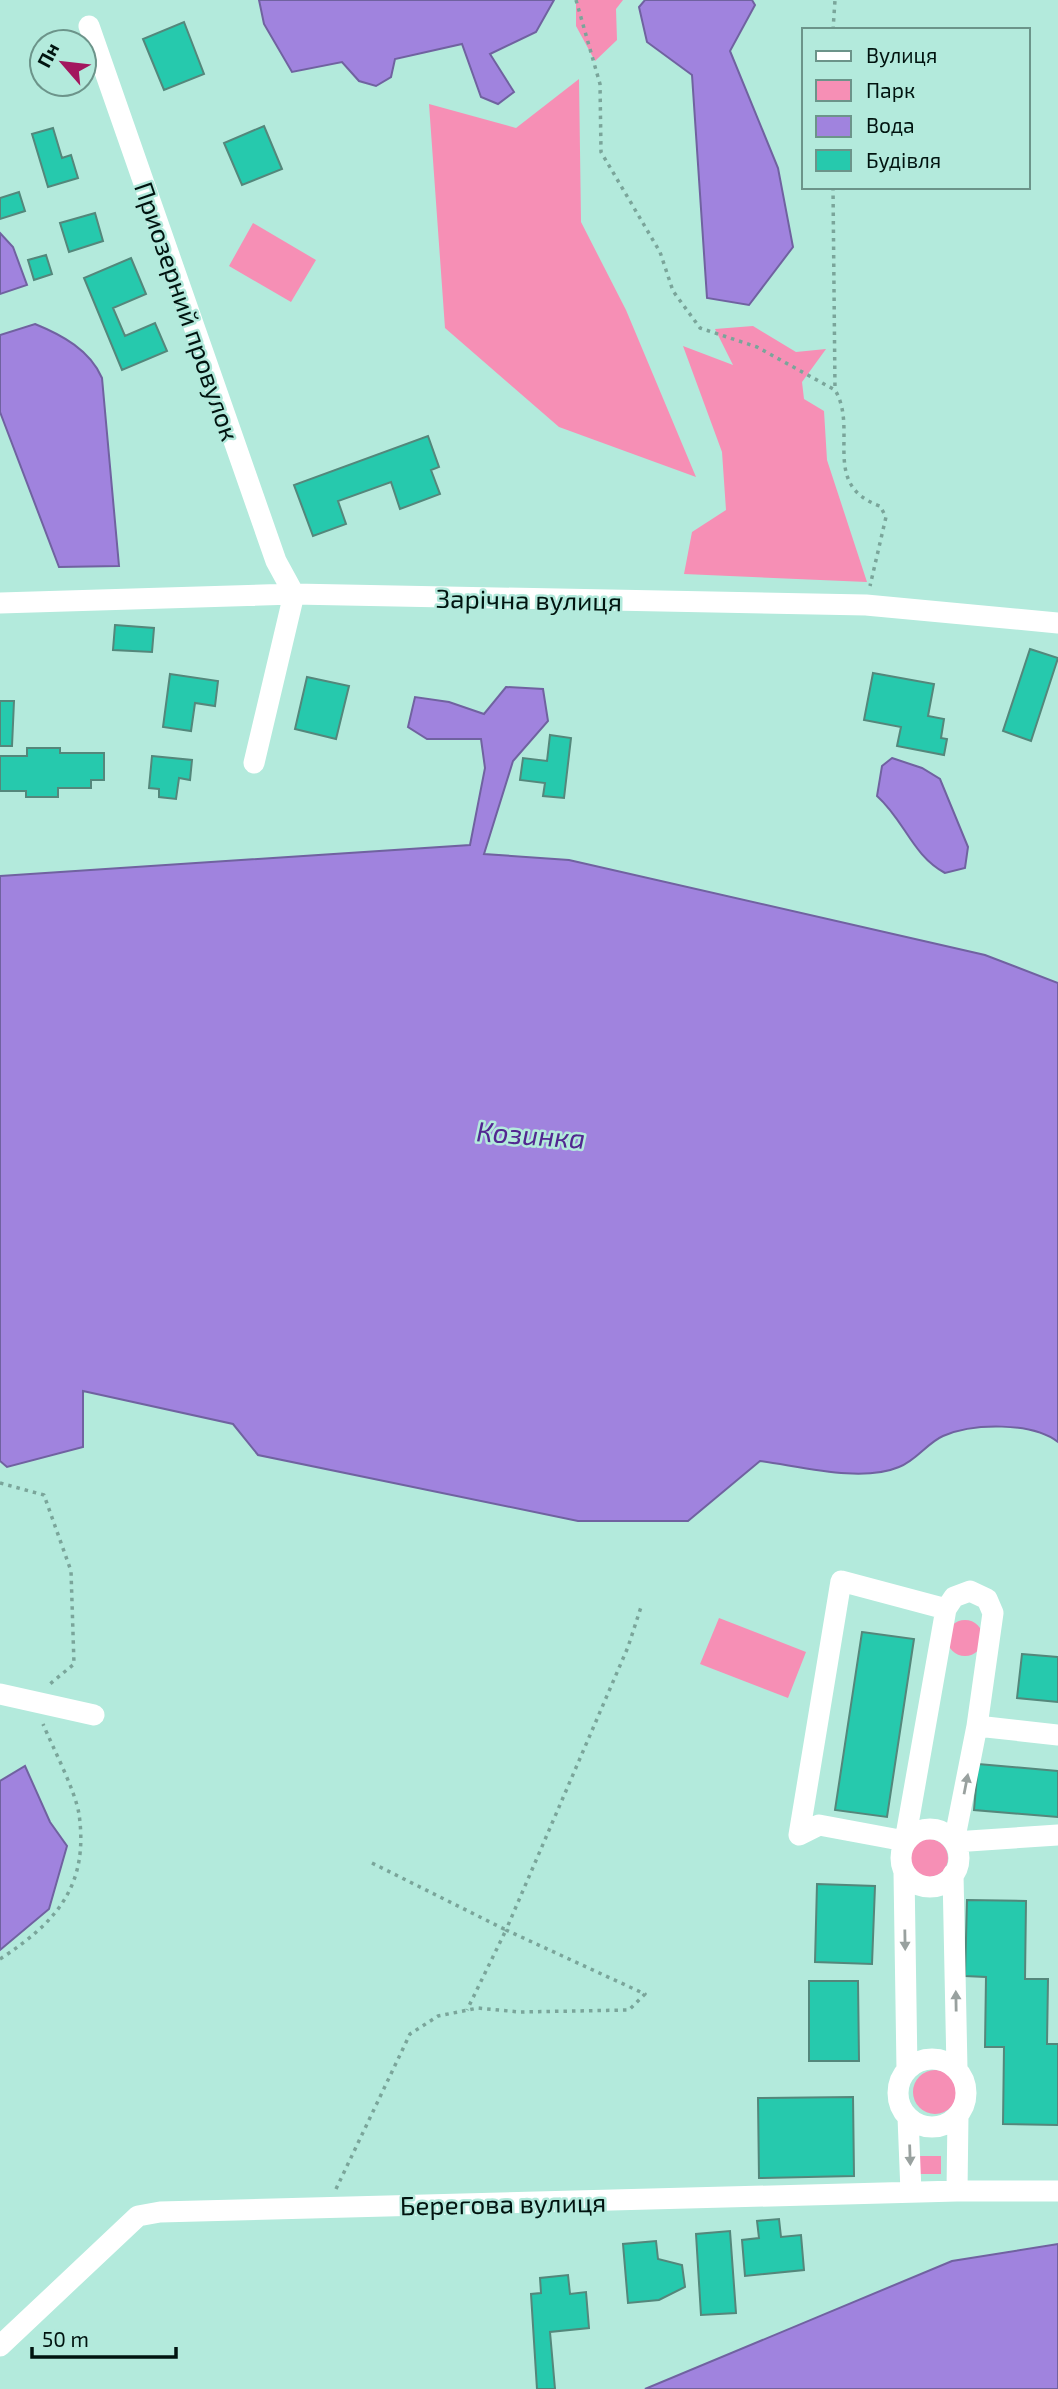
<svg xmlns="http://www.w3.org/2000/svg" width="1058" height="2389" font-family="'Exo 2',sans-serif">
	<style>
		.green { fill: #f68fb5 }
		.water { fill: #a083de; stroke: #7062a0; stroke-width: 2 }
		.building { fill: #26c9ad; stroke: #54877b; stroke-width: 2 }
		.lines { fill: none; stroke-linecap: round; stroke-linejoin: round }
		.path { stroke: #7aa59a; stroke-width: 3.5; stroke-dasharray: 3.5 5; stroke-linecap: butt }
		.minor { stroke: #fff; stroke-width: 21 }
		.oneway { fill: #99a19f }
		.labels { text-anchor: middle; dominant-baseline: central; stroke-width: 5; stroke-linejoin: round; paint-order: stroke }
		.street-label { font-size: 26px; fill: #011410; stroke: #b3eadc }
		.water-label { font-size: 28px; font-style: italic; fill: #522790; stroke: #b3eadc }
	</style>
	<rect width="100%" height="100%" fill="#b3eadc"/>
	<!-- green -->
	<path class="green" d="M576,0H623L616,9L617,40L595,61L576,26Z
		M579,79L581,222L626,310L696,477L559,427L445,328L429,104L516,128Z
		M253,223L316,260L291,302L229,266Z
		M753,326L796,352L826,349L802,382L804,399L824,411L827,460L867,582L684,574L692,532L726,510L722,452L683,346L733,365L715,329Z
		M719,1618L806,1652L788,1698L700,1664Z
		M947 1638a18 18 0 1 1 36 0a18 18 0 1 1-36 0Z
		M910 1858a19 19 0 1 1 38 0a19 19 0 1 1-38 0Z
		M913 2092a22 22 0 1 1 44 0a22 22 0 1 1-44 0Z
		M919,2156H941V2174H919Z"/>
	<!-- water -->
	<path class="water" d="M259,0H554L536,32L490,54L514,92L498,104L481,97L462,44L395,59L391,77L376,86L359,81L342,62L292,72L264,24Z
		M645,0H752L755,5L730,51L778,168L793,247L749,305L707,298L692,75L647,42L639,7Z
		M0,233L13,247L27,285L0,294Z
		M35,324C62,335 90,350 102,378L119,566L59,567L0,412V335Z
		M506,687L543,689L548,721L513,761L484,854L569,860L985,955L1058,983V1442C1032,1422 973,1423 943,1436C927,1443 916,1461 899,1467C861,1483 799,1466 760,1461L688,1521H578L258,1455L233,1424L83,1391V1447L7,1467L0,1461V876L470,845L485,768L481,739H427L408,727L415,697L449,702L484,714Z
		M892,758L922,768L940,779L968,847L965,868L945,873C912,855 905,821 877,796L882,766Z
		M25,1766L50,1822L67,1846L49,1909L0,1950V1781Z
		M1058,2244V2389H645L952,2261Z"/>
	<!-- building -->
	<path class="building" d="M184,22L204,74L164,90L143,39Z
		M264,126L282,169L242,185L224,143Z
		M53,128L62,158L71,155L78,178L48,187L32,134Z
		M19,192L25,211L0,219V198Z
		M95,213L103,241L69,252L60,223Z
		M46,255L52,274L34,280L28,260Z
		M131,258L146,294L113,308L125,336L155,323L167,351L122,370L84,278Z
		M428,436L439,467L431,470L440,494L400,509L391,482L338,501L346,524L313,536L294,485Z
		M115,625L154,628L152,652L113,650Z
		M1030,649L1058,658L1031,741L1003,731Z
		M873,673L934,684L928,716L944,719L941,738L947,739L944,755L897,746L901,727L864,720Z
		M170,674L218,681L215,706L195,703L191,731L163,727Z
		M307,677L349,686L336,739L295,729Z
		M0,701H14L12,746H0Z
		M550,735L571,738L564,798L543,796L545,783L520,780L523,758L547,761Z
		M27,748H60V753H104V780H91V788H58V797H26V791H0V756H27Z
		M152,756L192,760L190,780L179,778L176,799L159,797V789L149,788Z
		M862,1632L914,1639L887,1817L835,1810Z
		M1022,1654L1058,1657V1702L1017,1698Z
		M978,1764L1058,1771V1817L974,1810Z
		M817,1884L875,1886L872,1964L815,1962Z
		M967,1900L1026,1901L1025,1979H1048L1047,2044H1058V2125L1003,2124L1004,2047H985L986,1977L965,1976Z
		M809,1981H858L859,2061H809Z
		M853,2097L854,2176L759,2178L758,2098Z
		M779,2219L781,2237L801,2235L804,2270L745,2276L742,2240L759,2238L757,2221Z
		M730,2231L736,2313L701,2315L696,2234Z
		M656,2241L658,2259L682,2265L685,2287L659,2300L628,2303L623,2244Z
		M568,2275L570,2294L586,2292L589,2328L550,2332L555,2389H537L531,2294L541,2293L540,2278Z"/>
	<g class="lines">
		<!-- path -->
		<path class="path" d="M576,0L600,84L601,152L660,252L673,291L700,328L757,347L835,390C859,430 820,485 880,506L886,517L870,586
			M833,30L835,0
			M833,187L835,390
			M0,1483L44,1495L71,1571L74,1664L50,1684
			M372,1863L506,1930L467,2010
			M0,1959C57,1922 89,1885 79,1814C75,1790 53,1748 43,1724
			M336,2189L410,2034L438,2016L478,2008L519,2012L629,2010L645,1994L506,1930L628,1647L642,1604"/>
		<!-- minor -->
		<path class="minor" d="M89,26L276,561L294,594L254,763
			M0,603L294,594L866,605L1058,623
			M0,1694L94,1715
			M977,1726L954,1842L1058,1835
			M901 1858a29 29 0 1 1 58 0a29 29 0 1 1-58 0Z
			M799,1835L819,1825L905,1841L946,1609L954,1597L970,1591L987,1599L993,1613L977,1726L1058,1735
			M799,1835L841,1581L946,1609
			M904,1872L907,2070
			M953,1874L957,2069
			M898 2093a34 34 0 1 1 68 0a34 34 0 1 1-68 0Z
			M908,2117L911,2192
			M957,2191L958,2115
			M0,2346L138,2216L160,2212L957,2191H1058"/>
	</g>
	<!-- one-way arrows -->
	<defs><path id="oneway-solid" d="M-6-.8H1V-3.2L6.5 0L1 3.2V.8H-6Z" transform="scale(1.75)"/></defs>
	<g class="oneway">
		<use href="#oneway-solid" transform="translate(966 1784) rotate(-79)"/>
		<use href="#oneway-solid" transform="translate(905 1940) rotate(89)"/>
		<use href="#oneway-solid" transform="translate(956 2001) rotate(-91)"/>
		<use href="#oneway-solid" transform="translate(910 2155) rotate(88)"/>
	</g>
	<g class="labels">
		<!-- street labels -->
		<g class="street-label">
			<text transform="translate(188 311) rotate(71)">Приозерний провулок</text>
			<text transform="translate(529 599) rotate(1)">Зарічна вулиця</text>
			<text transform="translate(503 2203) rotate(-1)">Берегова вулиця</text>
		</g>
		<!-- water labels -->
		<g class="water-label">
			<text transform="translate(531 1134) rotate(4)">Козинка</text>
		</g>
	</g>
	<!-- legend -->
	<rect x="802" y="28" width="228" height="161" fill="#b3eadc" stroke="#6c948a" stroke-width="2"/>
	<rect x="816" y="51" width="35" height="10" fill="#ffffff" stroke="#6c948a" stroke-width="2"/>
	<text x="866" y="63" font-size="21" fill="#011410">Вулиця</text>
	<rect x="816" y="80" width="35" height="21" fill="#f68fb5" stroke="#6c948a" stroke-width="2"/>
	<text x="866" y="98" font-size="21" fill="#011410">Парк</text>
	<rect x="816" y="116" width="35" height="21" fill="#a083de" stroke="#6c948a" stroke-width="2"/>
	<text x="866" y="133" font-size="21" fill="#011410">Вода</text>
	<rect x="816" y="150" width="35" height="21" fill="#26c9ad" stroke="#6c948a" stroke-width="2"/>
	<text x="866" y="168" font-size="21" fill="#011410">Будівля</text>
	<!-- north arrow -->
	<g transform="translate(63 63) rotate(298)"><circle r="33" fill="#b3eadc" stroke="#6c948a" stroke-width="2"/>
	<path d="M0-5L12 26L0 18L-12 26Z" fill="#a3175e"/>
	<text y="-10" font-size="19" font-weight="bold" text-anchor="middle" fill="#011410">Пн</text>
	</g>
	<!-- scale -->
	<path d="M32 2347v10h144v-10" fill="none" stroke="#011410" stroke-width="3.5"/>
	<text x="42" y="2347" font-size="21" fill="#011410" stroke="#b3eadc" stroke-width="5" paint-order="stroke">50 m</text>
</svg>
